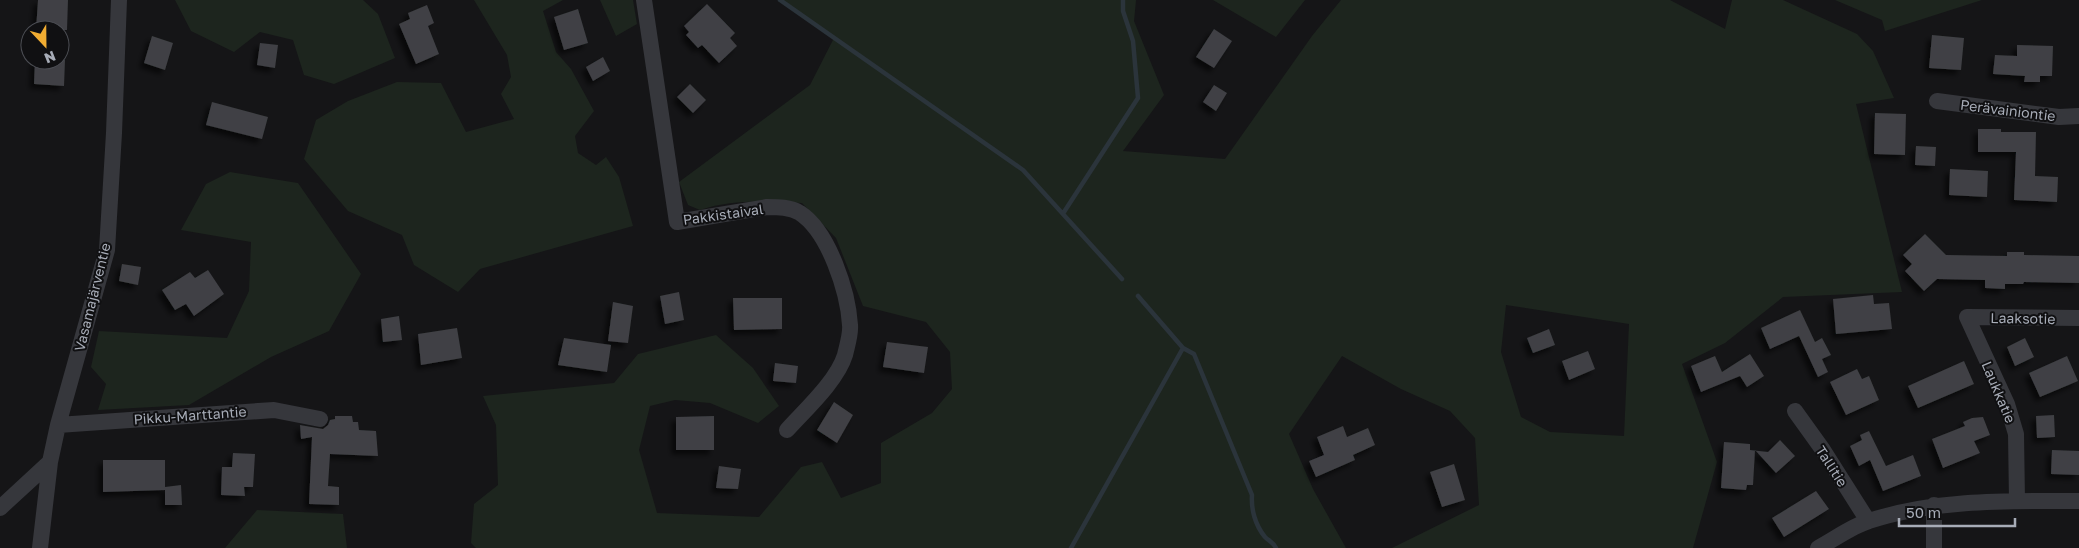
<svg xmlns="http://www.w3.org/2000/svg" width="2079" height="548" font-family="'Golos Text',sans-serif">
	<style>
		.green { fill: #1d251e; fill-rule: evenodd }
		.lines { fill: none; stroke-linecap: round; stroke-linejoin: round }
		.stream { stroke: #2b343b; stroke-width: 4.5 }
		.building { fill: #3f4044; filter: url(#shadow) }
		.street { stroke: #36373c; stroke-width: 16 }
		.labels { text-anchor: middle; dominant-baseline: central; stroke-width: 4; stroke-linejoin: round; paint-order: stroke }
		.street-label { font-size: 14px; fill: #a7acb7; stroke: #101012 }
	</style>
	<defs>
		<filter id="shadow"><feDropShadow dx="-4.5" dy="4.5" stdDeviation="2.5" flood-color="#0009"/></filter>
	</defs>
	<rect width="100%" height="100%" fill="#151517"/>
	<!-- green -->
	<path class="green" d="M175,0H363L378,14L395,58L334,84L304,75L293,40L260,32L234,52L191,31Z
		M474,0H563L543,11L556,52L571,69L594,111L575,136L578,153L596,165L606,157L619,177L633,226L480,269L458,292L414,265L402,235L348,211L304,159L316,120L348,101L397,82L441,83L466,132L514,119L501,94L511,77L507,55Z
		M600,0H633L637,24L616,36Z
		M780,0H1136L1134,21L1164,95L1123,151L1225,159L1312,36L1341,0H1670L1725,29L1732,0H1783L1857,34L1873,51L1894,98L1856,104L1902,292L1783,297L1725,343L1682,364L1717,462L1693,548H1392L1479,505L1475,438L1450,411L1401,389L1342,356L1289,434L1313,489L1346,548H476L471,543L474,504L498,485L496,425L483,396L614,383L638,354L716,335L753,368L779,406L758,423L710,403L675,400L650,406L639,450L657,513L759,517L801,467L822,462L841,498L881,483V443L932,413L952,389L950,352L926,322L863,306L836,238L802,203C767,202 733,199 700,210L688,205L679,182L810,85L834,38ZM1506,305L1629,324L1624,436L1550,432L1521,417L1501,352Z
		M1213,0H1305L1276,37Z
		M1835,0H1982L1885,31L1882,20Z
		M230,172L298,183L361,274L329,331L271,357L189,405L98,410L106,384L91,367L99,331L227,338L249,291L251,242L181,230L206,184Z
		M257,510L343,514L347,548H225Z"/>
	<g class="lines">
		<!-- stream -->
		<path class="stream" d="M780,0L1023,170L1122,279
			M1064,212L1138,98L1133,41L1123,11V0
			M1138,296L1183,348L1194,354L1252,495C1251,509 1255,525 1265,537C1269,541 1273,542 1276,548
			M1071,548L1183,348"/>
	</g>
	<!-- building -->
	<path class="building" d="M38,0H68L67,30H36Z
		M707,4L735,33L730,38L737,46L719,63L702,45L698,48L686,35L689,32L684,26Z
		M427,5L434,23L428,26L439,54L416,64L399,24L410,19L408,13Z
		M578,9L588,43L564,50L554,17Z
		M1214,29L1232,41L1214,68L1196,57Z
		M1932,35L1964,38L1961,70L1929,68Z
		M152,36L173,43L165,70L144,63Z
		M260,43L278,45L275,68L257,65Z
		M2017,45L2053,46L2052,76H2040V82H2024L2025,76L1993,74L1995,55L2017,56Z
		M603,57L610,71L593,81L586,67Z
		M35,60H65L64,86L34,84Z
		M690,84L706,100L693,113L677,97Z
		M1214,85L1227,93L1216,111L1203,102Z
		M212,102L268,117L262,139L206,125Z
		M1875,113L1906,114L1905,155L1874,154Z
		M1978,129H2001V132H2036L2035,176L2058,177L2057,202L2014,200L2016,152H1978Z
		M1916,146L1936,147L1935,166L1915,165Z
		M1950,169L1988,171L1987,197L1949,195Z
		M1925,234L1946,255L2007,256V252H2024V255L2079,256V283L2024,282L2023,284H2005V289L1985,288V280L1937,279L1924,291L1905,271L1912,264L1903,255Z
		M122,264L141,267L138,285L119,281Z
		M208,270L224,294L194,316L186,304L175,310L162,290L190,272L195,278Z
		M679,292L684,320L665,324L660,296Z
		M1873,295L1874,304L1889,303L1892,329L1836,334L1833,299Z
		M733,298H782V329L734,330Z
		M613,302L633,306L628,343L608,341Z
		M1800,310L1815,342L1822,338L1831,355L1822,359L1828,372L1818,377L1799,336L1770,349L1761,328Z
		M399,316L402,340L383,342L381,319Z
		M457,328L462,358L421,365L418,334Z
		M1549,329L1555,345L1533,353L1527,338Z
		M564,338L611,345L607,372L558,365Z
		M2025,338L2034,357L2015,366L2007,347Z
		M887,342L928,347L924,373L883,367Z
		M1588,351L1595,369L1569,380L1562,361Z
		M1750,354L1764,376L1747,387L1740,376L1701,392L1691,366L1715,356L1722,372Z
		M2067,356L2078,381L2040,397L2029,373Z
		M1964,361L1974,384L1918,408L1908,386Z
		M775,363L798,366L796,383L773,381Z
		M1857,369L1862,379L1869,376L1879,400L1846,415L1830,382Z
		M834,402L853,415L837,443L817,430Z
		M2054,415L2055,437L2037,438L2036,416Z
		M335,416H352L353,422H358L359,430L376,431L378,456L330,454L328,486L339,487V505L309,504L312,437L301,439L300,425L323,429L328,425L330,420L335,419Z
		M714,416V450H676V417Z
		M1983,417L1990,435L1974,441L1980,453L1943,468L1932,439L1965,426L1963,422L1972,418Z
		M1343,426L1347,437L1368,428L1375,445L1353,455L1355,460L1316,477L1309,461L1324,455L1317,437Z
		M1869,431L1886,466L1913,455L1921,476L1883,491L1870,460L1859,466L1850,446L1862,440L1860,435Z
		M1780,440L1795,456L1776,473L1755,450L1753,485H1747L1746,490L1721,488L1724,442L1750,444V450L1768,452Z
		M2052,450L2079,451V475L2051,474Z
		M233,453L255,454L253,487H244L245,496L221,495L222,467H232Z
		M103,460H165V487L181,485L182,505H165V490L103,492Z
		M1454,464L1465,500L1442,507L1430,472Z
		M719,466L741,469L738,489L716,488Z
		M1816,491L1829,509L1784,537L1772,518Z"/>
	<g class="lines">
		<!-- street -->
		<path class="street" d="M644,0L677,222L767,207C778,207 790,207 800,213C829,232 848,292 850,325C851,334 847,346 845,355C837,381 805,410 787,430
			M1937,101L2059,117L2079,116
			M1795,411L1823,450L1868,521
			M58,425L274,410L320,419
			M2017,501L2016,434L2007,404L1967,317L2079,318
			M1934,505V548
			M0,508L50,462
			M40,548L50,462L58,425L107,250L114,133L119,0
			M1818,548C1835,539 1852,526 1869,521C1937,499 2009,501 2079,501"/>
	</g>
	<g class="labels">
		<!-- street labels -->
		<g class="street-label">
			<text transform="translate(2008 110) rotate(7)">Perävainiontie</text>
			<text transform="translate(723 214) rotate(-8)">Pakkistaival</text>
			<text transform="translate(92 297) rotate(-76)">Vasamajärventie</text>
			<text transform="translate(2023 318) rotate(1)">Laaksotie</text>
			<text transform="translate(1999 392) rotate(67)">Laukkatie</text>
			<text transform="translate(190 415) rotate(-4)">Pikku-Marttantie</text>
			<text transform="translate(1832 466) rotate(57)">Tallitie</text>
		</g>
	</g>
	<!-- north arrow -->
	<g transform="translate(45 45) rotate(158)"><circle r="24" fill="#101012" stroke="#4c4e54"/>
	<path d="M0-4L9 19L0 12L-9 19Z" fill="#f1ad32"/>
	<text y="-8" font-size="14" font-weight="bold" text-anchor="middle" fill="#a7acb7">N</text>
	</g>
	<!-- scale -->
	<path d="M1899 518v8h116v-8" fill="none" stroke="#a7acb7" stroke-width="2.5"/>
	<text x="1906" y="518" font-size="15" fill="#a7acb7" stroke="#101012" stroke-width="4" paint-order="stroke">50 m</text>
</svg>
